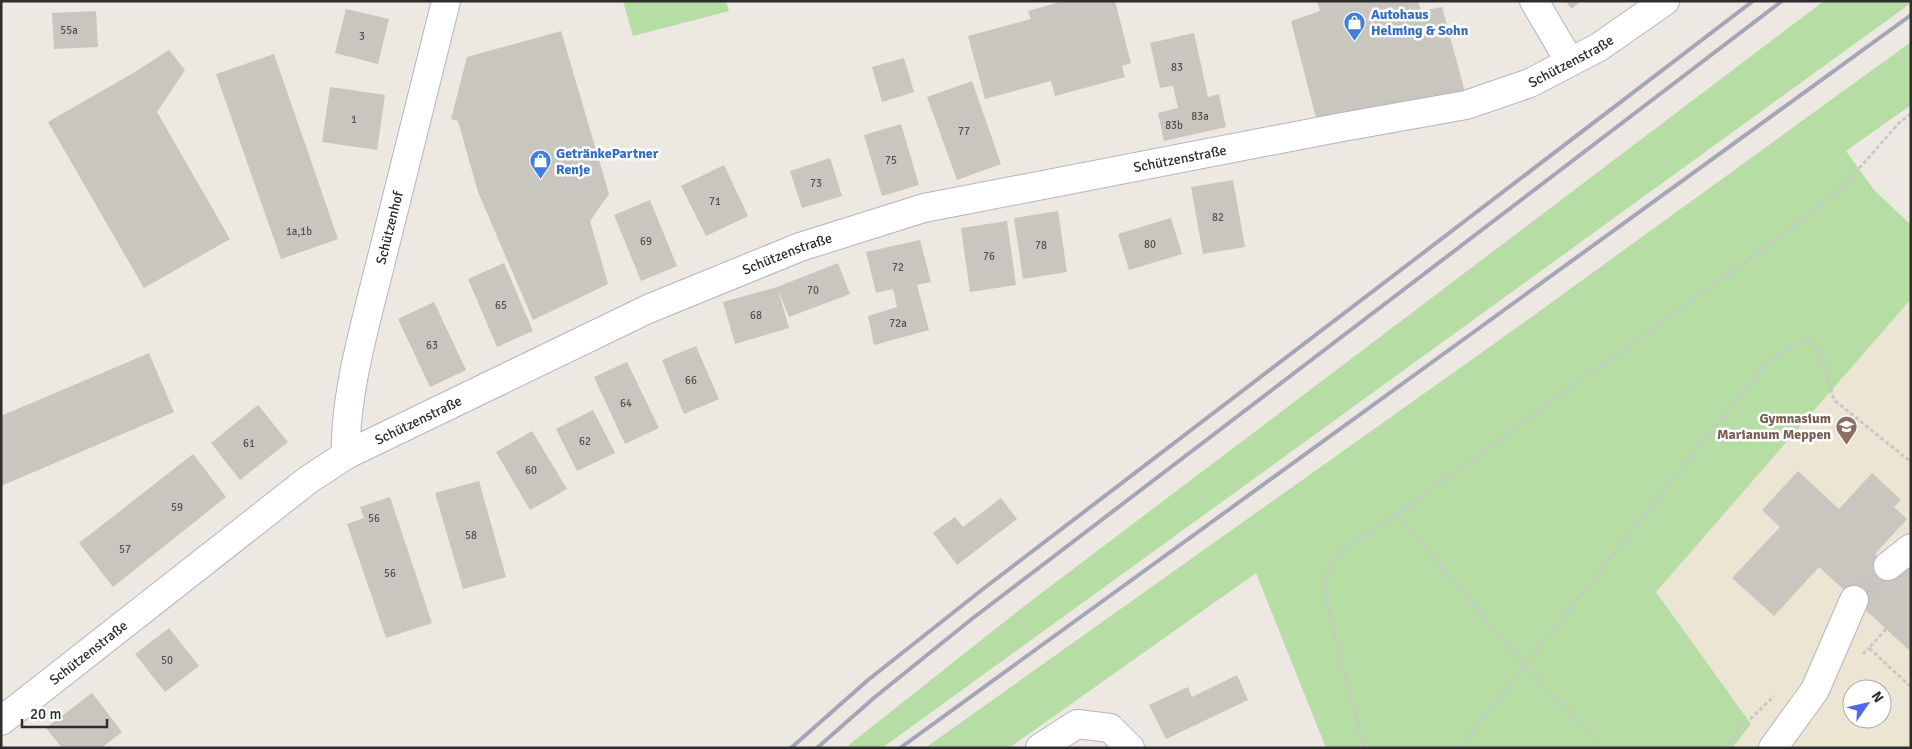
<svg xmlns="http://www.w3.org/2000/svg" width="1912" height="749" font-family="Signika,sans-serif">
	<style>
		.education { fill: #ece5d3; fill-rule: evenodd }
		.green { fill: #b5dda4 }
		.building { fill: #c9c6bf }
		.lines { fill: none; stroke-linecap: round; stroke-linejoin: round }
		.minor-tunnel { stroke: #c7c3bd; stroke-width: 28; stroke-dasharray: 28 14; stroke-linecap: butt }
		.minor-casing { stroke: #b4b6bf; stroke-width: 30 }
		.path { stroke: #c8c8c8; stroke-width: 3; stroke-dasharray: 4 2.5; stroke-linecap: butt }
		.minor { stroke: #fff; stroke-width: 28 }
		.rail { stroke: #a4a6b5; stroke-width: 4 }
		.labels { text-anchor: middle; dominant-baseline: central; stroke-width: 5; stroke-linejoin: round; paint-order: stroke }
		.number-label { font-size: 11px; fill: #545352 }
		.shop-label { font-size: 14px; font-weight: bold; fill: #366cbe; stroke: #fff; text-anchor: start }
		.street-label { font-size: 14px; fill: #2d2d2d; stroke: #fff }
		.education-label { font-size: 14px; font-weight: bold; fill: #785e54; stroke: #fff; text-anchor: end }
	</style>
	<rect width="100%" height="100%" fill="#ede8e1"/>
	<!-- education -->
	<path class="education" d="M1911,299V748H1732L1751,723L1656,592ZM1852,689H1882V719H1852Z"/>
	<!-- green -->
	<path class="green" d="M623,1H726L729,11L633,36Z
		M1824,1H1911V3L882,748H845L1027,604Z
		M1911,42V105L1846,151L1874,190L1911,225V299L1656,592L1751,724L1732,748H1326L1256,573L1009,748H925L1519,326Z"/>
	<!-- building -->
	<path class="building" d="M1063,1H1115L1131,63L1122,66L1125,77L1055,96L1051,81L985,99L968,36L1031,19L1028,11Z
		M1317,1H1418L1421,11L1442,7L1465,92L1316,118L1291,21L1320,11Z
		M1566,1H1581L1571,9Z
		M346,9L389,19L378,64L335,53Z
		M96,11L98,47L54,49L52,13Z
		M561,31L609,194L590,221L608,284L533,320L478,192L458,121L451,119L467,57Z
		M1194,33L1208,97L1219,94L1226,127L1164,141L1158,113L1178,108L1173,86L1160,88L1150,43Z
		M169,50L185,70L157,112L230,239L144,288L48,122L135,72Z
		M274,54L338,239L281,259L216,74Z
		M904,58L914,92L882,102L872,67Z
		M972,81L1001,164L957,180L927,97Z
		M330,87L385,95L377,150L322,142Z
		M901,124L919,185L882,196L864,135Z
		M830,158L842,196L802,208L790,171Z
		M724,165L748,216L706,236L681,186Z
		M1233,180L1245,247L1203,254L1191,187Z
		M650,200L677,266L641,281L614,215Z
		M1058,211L1067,272L1023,279L1014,218Z
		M1171,218L1182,254L1129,270L1118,234Z
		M1007,221L1016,285L970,292L961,228Z
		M920,240L931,282L917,285L929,330L874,345L868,316L897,307L893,289L876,293L866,252Z
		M504,263L533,331L497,347L468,279Z
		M838,263L850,294L789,317L778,290L789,328L735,344L723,302L777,287Z
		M434,302L466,370L430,387L398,319Z
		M696,346L719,399L684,414L662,360Z
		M149,353L174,412L1,486V416Z
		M627,362L659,428L625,444L594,377Z
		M258,405L288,442L240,480L211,443Z
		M593,410L615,453L577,471L556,429Z
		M532,431L567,489L530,510L496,452Z
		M193,454L226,497L113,587L79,543Z
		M1798,471L1839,509L1872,473L1901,500L1894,507L1907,519L1875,554L1899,576L1911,563V652L1819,567L1774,616L1732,578L1780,527L1762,510Z
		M479,481L506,577L463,589L435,493Z
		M390,497L432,623L386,638L347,524L364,518L360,507Z
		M1001,498L1017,519L957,565L933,533L955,517L963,527Z
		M169,628L199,666L165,692L135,654Z
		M1237,675L1248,700L1166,739L1149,705L1188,687L1192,697Z
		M92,693L122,732L101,748H62L46,728Z"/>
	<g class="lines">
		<!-- minor-tunnel -->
		<path class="minor-tunnel" d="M1854,600L1888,566"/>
		<defs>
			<g id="minor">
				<path d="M1534,1L1570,62"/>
				<path id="s1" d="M346,455C344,398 365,325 379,269C401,180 423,91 446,1"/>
				<path d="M1888,566L1911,548"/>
				<path id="s2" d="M1,721L308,480L346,455L648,309L800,247L924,208L1337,128L1466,105L1530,83L1599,47L1665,1"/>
				<path d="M1040,748L1077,724L1110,728L1130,748"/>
				<path d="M1773,748L1815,690L1854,600"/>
			</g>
		</defs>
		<!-- minor casing -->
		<use href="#minor" class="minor-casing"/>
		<!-- path -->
		<path class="path" d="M1397,514L1526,667L1606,748
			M1886,629L1869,648L1911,687
			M1863,654L1869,648
			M1364,748L1328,608L1325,576L1340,551L1397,514L1797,224L1841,189L1899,123L1911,114
			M1459,748L1768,361L1806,338L1820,351L1834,400L1911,462
			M1724,748L1737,732L1774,696"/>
		<!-- minor -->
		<use href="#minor" class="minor"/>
		<!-- rail -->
		<path class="rail" d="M791,748L868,680L983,589L1753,1
			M817,748L875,697L973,618L1782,1
			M900,748L1911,15"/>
	</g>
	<!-- icons -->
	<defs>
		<symbol id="shop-pin" viewBox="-11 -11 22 30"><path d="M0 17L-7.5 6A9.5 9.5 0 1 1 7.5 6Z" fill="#3f7fe0" stroke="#fff"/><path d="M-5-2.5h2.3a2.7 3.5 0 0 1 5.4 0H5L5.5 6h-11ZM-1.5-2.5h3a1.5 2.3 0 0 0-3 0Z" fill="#fff"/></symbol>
		<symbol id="school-pin" viewBox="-11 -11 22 30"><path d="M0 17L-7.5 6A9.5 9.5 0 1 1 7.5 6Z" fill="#8d6e63" stroke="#fff"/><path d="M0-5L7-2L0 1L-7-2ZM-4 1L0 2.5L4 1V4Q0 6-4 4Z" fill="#fff"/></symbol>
	</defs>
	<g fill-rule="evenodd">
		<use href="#shop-pin" x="1342" y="10" width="25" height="34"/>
		<use href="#shop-pin" x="528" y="148" width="25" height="34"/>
		<use href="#school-pin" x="1834" y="414" width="25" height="34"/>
	</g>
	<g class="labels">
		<!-- number labels -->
		<g class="number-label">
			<text x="69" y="30">55a</text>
			<text x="362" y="36">3</text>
			<text x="1177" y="67">83</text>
			<text x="1200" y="116">83a</text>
			<text x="354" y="119">1</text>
			<text x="1174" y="125">83b</text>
			<text x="964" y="131">77</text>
			<text x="891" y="160">75</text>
			<text x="816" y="183">73</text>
			<text x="715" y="201">71</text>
			<text x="1218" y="217">82</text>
			<text x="299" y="231">1a,1b</text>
			<text x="646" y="241">69</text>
			<text x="1150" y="244">80</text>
			<text x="1041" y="245">78</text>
			<text x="989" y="256">76</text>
			<text x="898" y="267">72</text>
			<text x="813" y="290">70</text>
			<text x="501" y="305">65</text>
			<text x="756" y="315">68</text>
			<text x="898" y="323">72a</text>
			<text x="432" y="345">63</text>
			<text x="691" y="380">66</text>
			<text x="626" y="403">64</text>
			<text x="585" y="441">62</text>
			<text x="249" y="443">61</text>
			<text x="531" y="470">60</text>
			<text x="177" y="507">59</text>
			<text x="374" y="518">56</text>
			<text x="471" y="535">58</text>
			<text x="125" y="549">57</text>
			<text x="390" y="573">56</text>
			<text x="167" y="660">50</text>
		</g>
		<!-- shop labels -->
		<g class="shop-label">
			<text x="1371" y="14">Autohaus<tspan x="1371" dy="16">Helming &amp; Sohn</tspan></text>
			<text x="556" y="153">GetränkePartner<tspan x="556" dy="16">Renje</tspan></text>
		</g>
		<!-- street labels -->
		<g class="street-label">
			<text stroke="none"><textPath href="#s2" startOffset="1731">Schützenstraße</textPath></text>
			<text stroke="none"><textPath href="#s2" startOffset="1326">Schützenstraße</textPath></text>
			<text stroke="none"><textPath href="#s1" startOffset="232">Schützenhof</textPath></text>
			<text stroke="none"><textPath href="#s2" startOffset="921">Schützenstraße</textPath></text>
			<text stroke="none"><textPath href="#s2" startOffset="516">Schützenstraße</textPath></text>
			<text stroke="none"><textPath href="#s2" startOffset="111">Schützenstraße</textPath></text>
		</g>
		<!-- education labels -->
		<g class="education-label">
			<text x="1831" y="418">Gymnasium<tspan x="1831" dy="16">Marianum Meppen</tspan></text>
		</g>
	</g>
	<!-- border -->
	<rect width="1912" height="749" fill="none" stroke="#2d2d2d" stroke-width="5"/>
	<!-- north arrow -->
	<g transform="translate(1867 704) rotate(56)"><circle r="24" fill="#ffffff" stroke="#ababab"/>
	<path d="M0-4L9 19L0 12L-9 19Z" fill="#5368e7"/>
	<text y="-8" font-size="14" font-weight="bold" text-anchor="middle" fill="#2d2d2d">N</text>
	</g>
	<!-- scale -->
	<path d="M22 719v8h85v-8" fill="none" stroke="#2d2d2d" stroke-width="2.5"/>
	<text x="30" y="719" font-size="15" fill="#2d2d2d" stroke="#ffffff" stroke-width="4" paint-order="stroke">20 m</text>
</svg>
